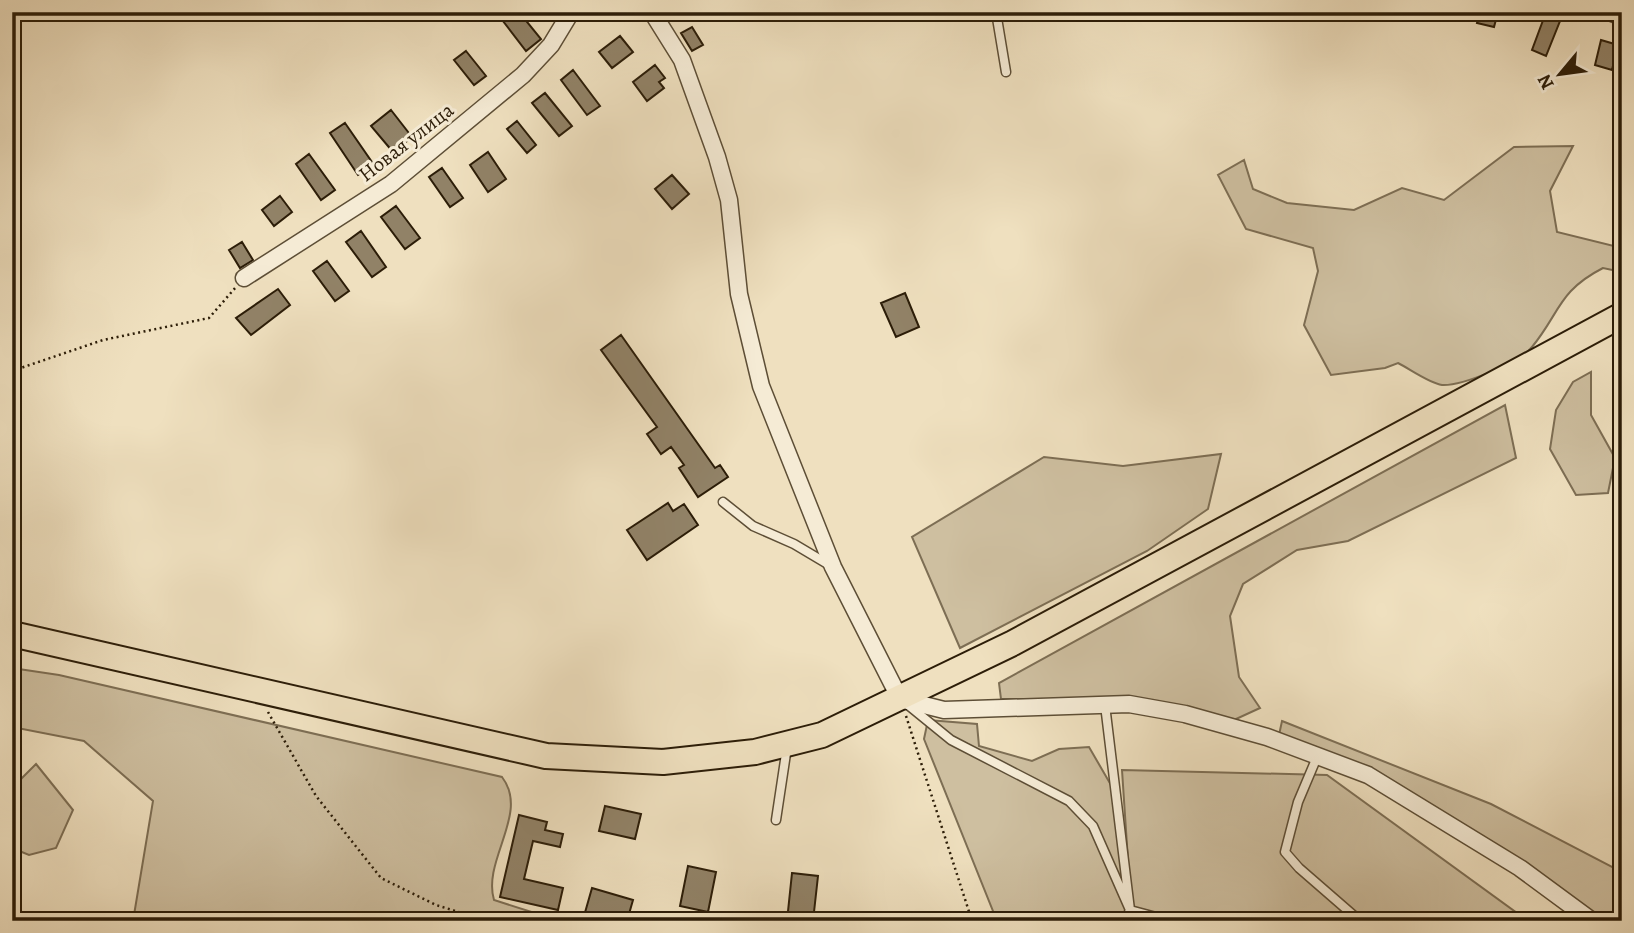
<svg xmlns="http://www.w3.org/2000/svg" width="1634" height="933" font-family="Alegreya,serif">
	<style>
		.green { fill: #cebfa0; stroke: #7d6e54; stroke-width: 2 }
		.building { fill: #918267; stroke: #2c1d08; stroke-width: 2 }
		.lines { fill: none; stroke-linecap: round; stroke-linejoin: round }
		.lane-casing { stroke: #5d4e36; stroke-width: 11 }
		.street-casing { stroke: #5d4e36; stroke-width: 19 }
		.primary-casing { stroke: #2c1d08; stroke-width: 28 }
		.path { stroke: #2c1d08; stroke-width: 2.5; stroke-dasharray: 2 3.5; stroke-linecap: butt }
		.lane { stroke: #f5ebd5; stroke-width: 8 }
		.street { stroke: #f5ebd5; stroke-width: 16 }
		.primary { stroke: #efe0bf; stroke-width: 24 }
		.labels { text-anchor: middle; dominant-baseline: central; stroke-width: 6; stroke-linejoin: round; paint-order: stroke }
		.street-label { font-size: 21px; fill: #2c1d08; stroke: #f5ebd5 }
	</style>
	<rect width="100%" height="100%" fill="#efe0bf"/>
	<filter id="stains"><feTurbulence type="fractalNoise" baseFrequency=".00286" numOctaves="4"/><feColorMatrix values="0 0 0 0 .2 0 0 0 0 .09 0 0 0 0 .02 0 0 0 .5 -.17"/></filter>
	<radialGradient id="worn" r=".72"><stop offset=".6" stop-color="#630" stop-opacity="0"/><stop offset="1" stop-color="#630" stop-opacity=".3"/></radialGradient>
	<!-- green -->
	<path class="green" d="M1573,146L1550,191L1557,232L1622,248V272L1603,268C1558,291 1560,313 1532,347C1519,363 1462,386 1442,385C1429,383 1410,369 1398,363L1385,368L1331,375L1304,325L1318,271L1313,248L1246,229L1218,175L1244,160L1253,189L1287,203L1354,210L1402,188L1444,200L1514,147Z
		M1591,372V415L1615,458L1608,493L1576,495L1550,449L1556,410L1573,382Z
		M1505,405L1516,458L1348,541L1297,550L1243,584L1230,616L1239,677L1260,708L1221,726L1096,699H1001L999,683Z
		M1221,454L1208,509L1147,551L960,648L912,537L1044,457L1123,466Z
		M12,668L59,675L502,777C530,813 482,860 494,900L560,921H133L153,801L84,741L12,727Z
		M928,720L977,724L979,746L1032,761L1059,749L1089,747L1111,785L1131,921H997L924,739Z
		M1282,721L1491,804L1622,872V921H1605L1565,892L1279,735Z
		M36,764L73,810L56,848L29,855L12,848V788Z
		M1122,770L1327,775L1528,921H1132Z"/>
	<!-- building -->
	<path class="building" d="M496,12H519L541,39L526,51Z
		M1480,12H1498L1494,27L1477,23Z
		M1545,15L1560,21L1546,56L1532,50Z
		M692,27L703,45L692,51L681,33Z
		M620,36L633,52L612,68L599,52Z
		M1601,40L1618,45L1612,70L1595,65Z
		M466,51L486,76L474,85L454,60Z
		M655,65L665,78L659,82L664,88L647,101L633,82Z
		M573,70L600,106L587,115L561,80Z
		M545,93L572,126L559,136L532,103Z
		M391,110L412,137L393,152L371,126Z
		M517,121L536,145L527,153L507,129Z
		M345,123L374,165L358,175L330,133Z
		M488,152L506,179L488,192L470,165Z
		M309,154L335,190L321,200L296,164Z
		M442,168L463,198L450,207L429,177Z
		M672,175L689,194L672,209L655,189Z
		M280,196L292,212L274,226L262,210Z
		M396,206L420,238L405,249L381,217Z
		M361,231L386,267L372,277L346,242Z
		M242,242L253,260L240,268L229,250Z
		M327,261L349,291L335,301L313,271Z
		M278,289L290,305L251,335L236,318Z
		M905,293L919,327L896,337L881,303Z
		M621,335L715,468L720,465L728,477L698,497L679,468L684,465L671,447L661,454L647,434L657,427L601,350Z
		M668,503L673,511L684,504L698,525L647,560L627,530Z
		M605,806L641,814L635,839L599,831Z
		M519,815L547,822L545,830L563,834L560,847L533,841L524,879L563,888L558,910L500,897Z
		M688,866L716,872L708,912L680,906Z
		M792,873L818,876L813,921H787Z
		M592,888L633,900L627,921H601L584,916Z"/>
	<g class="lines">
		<defs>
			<path id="lane" d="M996,12L1006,72
				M723,502L753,526L794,544L831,566
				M908,705L951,740L1069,801L1093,826L1130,910L1171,921
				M1105,705L1130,910L1125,921
				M1317,757L1298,802L1285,852L1299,868L1360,921
				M776,820L787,747"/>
			<path id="street" d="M652,12L682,60L717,157L729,200L739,294L761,386L833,567L900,699L944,710L1129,704L1185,714L1267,737L1368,775L1520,868L1592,921
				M1609,12L1622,17
				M244,278L391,184L523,75L551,45L571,12"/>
			<path id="primary" d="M12,634L546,756L663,762L755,752L822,735L1013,643L1622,315"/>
		</defs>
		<!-- lane casing -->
		<use href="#lane" class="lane-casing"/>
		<!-- street casing -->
		<use href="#street" class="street-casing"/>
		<!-- primary casing -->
		<use href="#primary" class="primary-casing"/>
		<!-- path -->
		<path class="path" d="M12,371L103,340L209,318L236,287
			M268,712L316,796L381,878L436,905L488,921
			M906,716L972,921"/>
		<!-- lane -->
		<use href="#lane" class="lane"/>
		<!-- street -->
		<use href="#street" class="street"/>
		<!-- primary -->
		<use href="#primary" class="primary"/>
	</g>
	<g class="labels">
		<!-- street labels -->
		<g class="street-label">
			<text transform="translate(406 142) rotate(-38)">Новая улица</text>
		</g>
	</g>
	<!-- margin -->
	<rect width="1634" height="933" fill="none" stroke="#efe0bf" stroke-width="42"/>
	<rect x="14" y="14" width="1606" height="905" fill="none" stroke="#2c1d08" stroke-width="3.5"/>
	<rect x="21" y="21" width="1592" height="891" fill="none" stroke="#2c1d08" stroke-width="2"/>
	<!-- north arrow -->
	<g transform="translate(1560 74) rotate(241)" stroke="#f5ebd5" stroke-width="5" paint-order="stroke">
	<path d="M0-5L12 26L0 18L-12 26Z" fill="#2c1d08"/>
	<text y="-10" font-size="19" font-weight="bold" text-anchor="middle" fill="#2c1d08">N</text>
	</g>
	<rect width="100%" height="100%" filter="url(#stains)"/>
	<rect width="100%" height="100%" fill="url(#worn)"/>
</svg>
